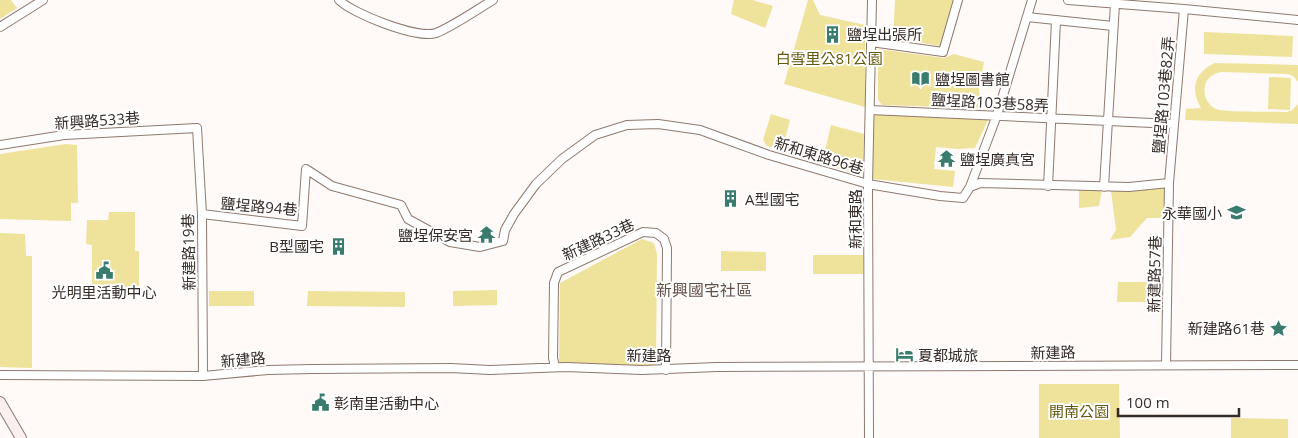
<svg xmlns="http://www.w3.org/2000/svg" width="1298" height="438" font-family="'Open Sans','Noto Sans TC',sans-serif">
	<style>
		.green { fill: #efe29b }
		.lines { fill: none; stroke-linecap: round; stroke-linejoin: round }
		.street-casing { stroke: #8f796e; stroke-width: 10 }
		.secondary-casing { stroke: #8f796e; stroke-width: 12 }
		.street { stroke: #fff; stroke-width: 8 }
		.secondary { stroke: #fbefef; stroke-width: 10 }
		.labels { text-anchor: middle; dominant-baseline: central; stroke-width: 4; stroke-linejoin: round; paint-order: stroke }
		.poi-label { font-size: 15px; fill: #352b27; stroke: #fff; text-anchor: start }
		.park-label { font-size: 15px; fill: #65580d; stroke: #fff }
		.street-label { font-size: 15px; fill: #352b27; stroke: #fff }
		.neighbourhood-label { font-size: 16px; fill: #644f45; stroke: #fff }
	</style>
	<rect width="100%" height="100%" fill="#fffaf7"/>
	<!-- green -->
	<path class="green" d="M0,0H11L17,8L0,19Z
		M734,0H752L773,6L765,28L731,14Z
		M808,0H813L820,15L865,25V107L784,84Z
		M895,0H955L940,46L893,38Z
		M1204,32L1293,36L1292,57L1204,54Z
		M878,49L944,58L954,54L984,62L979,89L982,108L882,105L878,100Z
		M1215,63L1298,65V82L1293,76L1288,74L1222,72C1214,73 1207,77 1205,86C1203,95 1207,105 1216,109C1227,113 1272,111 1287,112L1292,110L1298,104V124L1185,120L1186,109L1201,108C1190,90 1194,72 1215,63Z
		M1269,77L1291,78L1290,110L1268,109Z
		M872,112L989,118L975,148L957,149L936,147L934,169L955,171L953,187L873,179Z
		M771,114L790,120L782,150L767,146L763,140Z
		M831,125L864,134L863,168L854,173L822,164Z
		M66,144L77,145L78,203H71V221L0,219V154Z
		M1166,188L1162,218H1147L1130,237L1110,240L1116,230L1111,191Z
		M1079,189L1102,190L1099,206L1079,208Z
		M109,212H135V251H139V291H92V245L86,244L87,220H108Z
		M0,233L25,234L26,256H32V368L0,367Z
		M642,239L654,243L657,254L656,367L559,366L560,283Z
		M721,251L766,252V271H721Z
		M813,255H863V274H813Z
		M1118,282H1162V302H1117Z
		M497,290V305L453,306V291Z
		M209,291H254V306H209Z
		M308,291L405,292V307L307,306Z
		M1039,384H1119L1120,438H1039Z
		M1231,418L1288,419V438H1231Z"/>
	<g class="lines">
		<defs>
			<path id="street" d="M339,0C353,14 417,39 436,33C452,27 478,9 493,0
				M1068,0L1184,9L1298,20
				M1027,17L1113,26
				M0,27L43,0
				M871,42L943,52L958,0
				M870,110L1174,124
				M0,145L64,135L197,128L202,214L203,376
				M1048,186L1056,21
				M970,187L980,183L1129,187L1169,183
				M1104,187L1115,4
				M202,214L302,226L306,169L332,186L401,205L408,219L450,242L480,247L503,241L505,230L514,214L536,184L562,159L595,135L627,125L658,124L700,130L769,155L868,184L940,196L963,198L970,187L997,115L1032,0
				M1166,365L1169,183L1184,9
				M555,367L553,358L554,283L558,272L643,232L656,233L664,239L667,248L666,370
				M0,375L203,376L268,370L312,369L451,368L490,370L566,367L642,370L717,367L1298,365
				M869,438L868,184L872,0"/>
			<path id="secondary" d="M0,402L21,438"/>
		</defs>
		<!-- street casing -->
		<use href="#street" class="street-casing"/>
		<!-- secondary casing -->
		<use href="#secondary" class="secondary-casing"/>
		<!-- street -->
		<use href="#street" class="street"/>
		<!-- secondary -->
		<use href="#secondary" class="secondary"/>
	</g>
	<!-- icons -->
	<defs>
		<symbol id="building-bare" viewBox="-9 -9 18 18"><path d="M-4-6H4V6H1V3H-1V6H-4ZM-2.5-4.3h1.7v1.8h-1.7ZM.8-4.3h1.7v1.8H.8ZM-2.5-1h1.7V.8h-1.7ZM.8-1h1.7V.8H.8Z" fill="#397b6c" stroke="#fff" stroke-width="2.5" paint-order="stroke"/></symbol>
		<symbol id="library-bare" viewBox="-9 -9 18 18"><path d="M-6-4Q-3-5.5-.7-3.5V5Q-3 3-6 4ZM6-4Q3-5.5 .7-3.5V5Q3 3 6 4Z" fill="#397b6c" stroke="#fff" stroke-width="2.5" paint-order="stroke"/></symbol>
		<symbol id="temple-bare" viewBox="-9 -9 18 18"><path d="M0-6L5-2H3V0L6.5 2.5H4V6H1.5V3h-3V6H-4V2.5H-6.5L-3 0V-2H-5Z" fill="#397b6c" stroke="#fff" stroke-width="2.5" paint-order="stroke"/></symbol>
		<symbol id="school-bare" viewBox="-9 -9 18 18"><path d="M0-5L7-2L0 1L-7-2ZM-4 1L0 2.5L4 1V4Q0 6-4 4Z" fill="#397b6c" stroke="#fff" stroke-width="2.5" paint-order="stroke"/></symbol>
		<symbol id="civic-bare" viewBox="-9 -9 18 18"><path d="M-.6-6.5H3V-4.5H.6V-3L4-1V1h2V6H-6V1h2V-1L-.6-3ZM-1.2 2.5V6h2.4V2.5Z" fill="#397b6c" stroke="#fff" stroke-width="2.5" paint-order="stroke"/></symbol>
		<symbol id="sight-bare" viewBox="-9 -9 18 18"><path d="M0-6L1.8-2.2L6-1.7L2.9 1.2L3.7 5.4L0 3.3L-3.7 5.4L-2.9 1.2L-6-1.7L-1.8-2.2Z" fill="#397b6c" stroke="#fff" stroke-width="2.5" paint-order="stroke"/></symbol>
		<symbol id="hotel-bare" viewBox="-9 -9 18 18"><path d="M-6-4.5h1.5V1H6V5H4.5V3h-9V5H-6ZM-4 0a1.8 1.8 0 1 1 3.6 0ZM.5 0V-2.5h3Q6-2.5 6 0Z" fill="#397b6c" stroke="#fff" stroke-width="2.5" paint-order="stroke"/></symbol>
	</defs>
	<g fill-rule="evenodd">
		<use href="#building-bare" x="820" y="22" width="25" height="25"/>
		<use href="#library-bare" x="908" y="66" width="25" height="25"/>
		<use href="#temple-bare" x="934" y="146" width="25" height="25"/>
		<use href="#building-bare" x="718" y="186" width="25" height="25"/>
		<use href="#school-bare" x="1224" y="200" width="25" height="25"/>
		<use href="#temple-bare" x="474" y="222" width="25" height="25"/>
		<use href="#building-bare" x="326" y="234" width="25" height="25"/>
		<use href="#civic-bare" x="92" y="258" width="25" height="25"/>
		<use href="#sight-bare" x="1266" y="316" width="25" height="25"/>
		<use href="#hotel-bare" x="892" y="342" width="25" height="25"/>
		<use href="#civic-bare" x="308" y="390" width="25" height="25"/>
	</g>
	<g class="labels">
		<!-- poi labels -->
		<g class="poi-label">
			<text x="847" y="34">鹽埕出張所</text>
			<text x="935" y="79">鹽埕圖書館</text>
			<text x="960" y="159">鹽埕廣真宮</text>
			<text x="745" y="199">A型國宅</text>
			<text x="1222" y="213" text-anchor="end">永華國小</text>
			<text x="473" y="235" text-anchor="end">鹽埕保安宮</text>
			<text x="324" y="246" text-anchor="end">B型國宅</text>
			<text x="104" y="292" text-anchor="middle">光明里活動中心</text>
			<text x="1265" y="328" text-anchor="end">新建路61巷</text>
			<text x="918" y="355">夏都城旅</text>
			<text x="334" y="403">彰南里活動中心</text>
		</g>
		<!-- park labels -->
		<g class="park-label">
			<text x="829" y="58">白雪里公81公園</text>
			<text x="1079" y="411">開南公園</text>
		</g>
		<!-- street labels -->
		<g class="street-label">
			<text transform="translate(1163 95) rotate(-85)">鹽埕路103巷82弄</text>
			<text transform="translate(990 102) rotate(3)">鹽埕路103巷58弄</text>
			<text transform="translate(97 120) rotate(-4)">新興路533巷</text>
			<text transform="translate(819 155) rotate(17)">新和東路96巷</text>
			<text transform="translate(259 206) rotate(5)">鹽埕路94巷</text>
			<text transform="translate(855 219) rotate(-90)">新和東路</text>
			<text transform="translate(598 239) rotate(-25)">新建路33巷</text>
			<text transform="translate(188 252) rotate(-91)">新建路19巷</text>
			<text transform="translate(1154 274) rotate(-89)">新建路57巷</text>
			<text transform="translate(1053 352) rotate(-1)">新建路</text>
			<text x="649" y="355">新建路</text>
			<text transform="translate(243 359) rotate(-5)">新建路</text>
		</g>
		<!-- neighbourhood labels -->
		<g class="neighbourhood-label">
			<text x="704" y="290">新興國宅社區</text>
		</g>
	</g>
	<!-- scale -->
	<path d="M1118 408v8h121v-8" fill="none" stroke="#352b27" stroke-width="2.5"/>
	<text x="1126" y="408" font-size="15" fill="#352b27" stroke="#ffffff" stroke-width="4" paint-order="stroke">100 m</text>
</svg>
